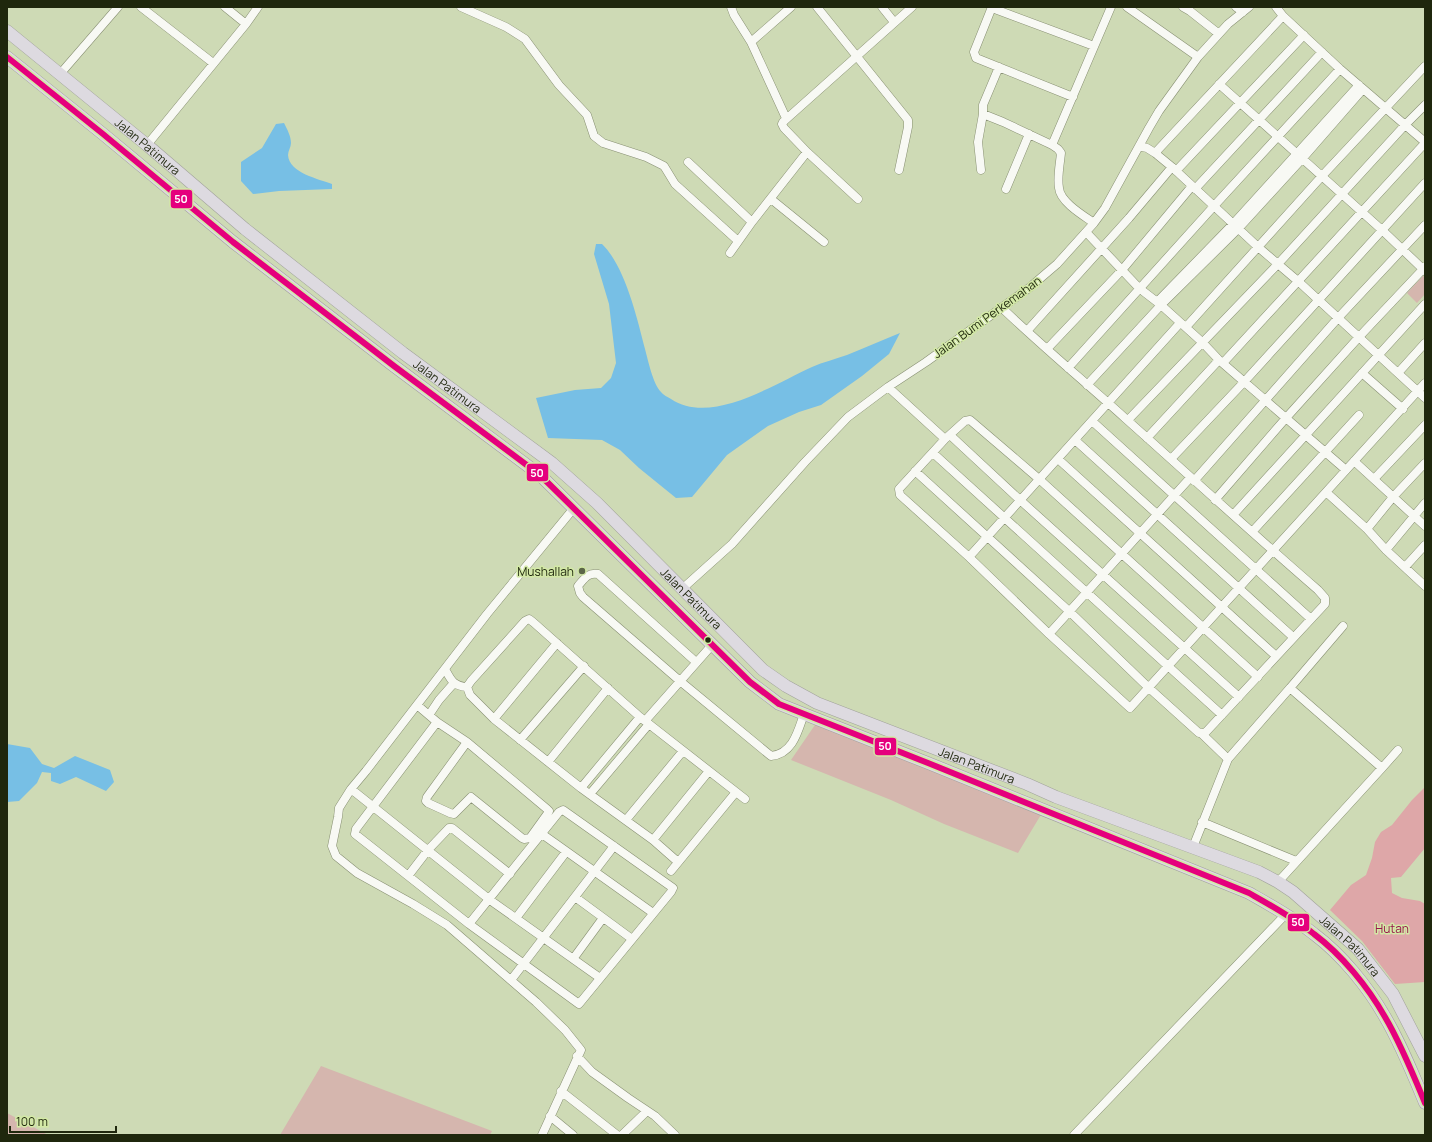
<svg xmlns="http://www.w3.org/2000/svg" width="1432" height="1142" font-family="Manrope,sans-serif">
	<style>
		.green { fill: #d5b6ae }
		.forest { fill: #dea7a8 }
		.water { fill: #77bfe5 }
		.lines { fill: none; stroke-linecap: round; stroke-linejoin: round }
		.minor-casing { stroke: #889073; stroke-width: 9 }
		.highway-casing { stroke: #a1a29b; stroke-width: 13 }
		.minor { stroke: #f8f9f4; stroke-width: 8 }
		.highway { stroke: #dddae0; stroke-width: 12 }
		.bus-1-casing { stroke: #d3e9a6; stroke-width: 9 }
		.bus-1 { stroke: #e5007d; stroke-width: 6 }
		.poi-dot { fill: #5c6648; stroke: #d3e9a6; stroke-width: 1.5 }
		.bus-dot { fill: #1f270d; stroke: #d3e9a6; stroke-width: 1.5 }
		.labels { text-anchor: middle; dominant-baseline: central; stroke-width: 3; stroke-linejoin: round; paint-order: stroke }
		.street-label { font-size: 12px; fill: #1f270d; stroke: #d3e9a6 }
		.poi-label { font-size: 12px; fill: #1f270d; stroke: #d3e9a6; text-anchor: end }
		.park-label { font-size: 12px; fill: #97144b; stroke: #d3e9a6 }
		.line-badge { stroke: #d3e9a6; stroke-width: 1.5 }
		.badge-label { font-size: 11px; text-anchor: middle; font-weight: bold; fill: #fff }
	</style>
	<rect width="100%" height="100%" fill="#cedab5"/>
	<!-- green -->
	<path class="green" d="M1423,276L1425,277V294L1417,303L1407,293Z
		M817,722L1042,813L1018,853L944,824L891,800L791,760Z
		M321,1066L492,1131L490,1135H280Z
		M7,1113L48,1135H7Z"/>
	<!-- forest -->
	<path class="forest" d="M1425,787V848L1401,877L1391,878L1392,893L1402,898L1420,901L1425,904V982L1395,984L1362,941L1330,910L1351,885L1366,875L1372,858L1375,842L1381,832L1392,825L1412,800Z"/>
	<!-- water -->
	<path class="water" d="M284,123C287,129 291,136 291,143C291,147 288,151 288,155C289,173 319,179 332,184V189L279,191L253,194L241,181V162L262,148L276,124Z
		M596,244H602C625,266 637,318 645,349C648,360 653,384 661,392C663,395 668,397 671,399C711,426 774,384 812,367C823,362 836,359 847,355C865,348 882,340 900,333L889,354L862,376L821,405L799,412L768,426L727,455L692,497L676,498L639,468L620,450L602,440L548,438L536,398L575,390L601,388L611,378L616,363L609,304L594,254Z
		M7,744L30,748L42,764L54,768L75,756L110,770L114,782L106,791L76,777L60,784L51,781V773L42,772L37,783L19,801L7,802Z"/>
	<g class="lines">
		<defs>
			<path id="minor" d="M141,7L213,63
				M225,7L246,24
				M461,7L506,27L525,39L559,85L587,115L594,136L603,143L646,157L664,166L675,184L738,241
				M731,7L734,15L751,42L786,118
				M817,7L908,120V127L899,170
				M882,7L894,22
				M992,7L974,52L976,58L1073,97
				M1127,7L1198,57
				M1183,7L1190,11L1219,34
				M1236,7L1243,12
				M1276,7L1283,16L1340,69L1425,142
				M992,8L1094,46
				M751,42L791,7
				M60,74L118,7
				M1219,84L1382,230L1425,271
				M983,114V105L999,67
				M147,145L246,24L258,7
				M1052,145L1111,7
				M1139,146L1147,148L1155,153L1172,167L1258,247L1299,282L1425,398
				M807,152L858,199
				M1155,153L1283,16
				M688,162L752,222
				M981,170L978,142L983,114L1003,122L1052,145L1058,149L1061,153C1060,164 1057,177 1059,188C1060,202 1084,216 1094,223
				M1176,171L1304,35
				M1006,189L1029,134
				M1195,189L1322,52
				M771,199L824,242
				M1086,232L1139,288L1161,305L1202,342L1219,360L1346,470
				M730,253L752,222L807,152L784,128L782,124L783,122L912,7
				M1157,302L1233,224L1359,85
				M1186,327L1322,176L1425,66
				M1027,331L1129,218L1172,167
				M1047,349L1122,270L1192,186
				M1223,363L1425,143
				M1068,368L1214,206L1340,69
				M1362,373L1403,409
				M1398,373L1425,343
				M1087,385L1161,305L1238,229L1302,159L1363,89
				M888,387L945,439
				M1128,420L1278,264L1405,125L1425,105
				M1092,421L1311,619
				M950,435L1020,500L1239,697
				M1147,438L1219,360
				M1075,440L1293,637
				M933,453L1222,715
				M1058,459L1276,656
				M1171,459L1244,382L1425,183
				M1354,461L1425,526
				M915,471L1069,611L1149,688L1199,733H1203L1206,732L1325,604V598L1318,590C1253,534 1190,476 1126,419C1085,382 1042,346 1002,308
				M1374,479L1425,425
				M1194,481L1338,318L1425,225
				M1326,492L1367,529L1393,497L1425,463
				M1215,500L1286,418L1359,337L1425,267
				M1233,515L1425,304
				M1367,529L1386,550L1425,586
				M1252,532L1359,415
				M1386,550L1425,503
				M969,557L1180,323
				M1405,567L1425,545
				M682,589L732,544L805,462L848,417L888,387L926,362L1029,288L1057,264L1094,223L1105,208L1149,128L1159,111L1198,57L1228,24L1249,7
				M1049,634L1190,478
				M696,662L598,574C588,572 584,579 578,586L580,593L583,597L680,681L771,756C793,754 798,731 804,714
				M445,669C451,680 453,686 467,687
				M1258,677L1039,479L970,420L965,421L945,439L899,489L900,495L969,557L1049,634L1130,708C1228,600 1327,492 1425,383
				M1290,688L1343,626
				M417,705L437,722L467,742L547,809L549,811L548,813L530,838L524,839L522,838L471,797L454,814L450,813L428,803L426,801L427,797L467,742
				M429,715L439,700L454,683
				M494,719L557,643
				M645,721L712,645
				M437,722L356,829L355,834L469,924
				M1201,733L1228,759
				M520,740L584,666
				M548,762L608,688
				M1382,768L1398,750
				M581,788L640,717
				M351,789L490,900L600,978
				M590,794L649,724
				M563,810L673,888L671,892L579,1004L469,924L559,812Z
				M626,820L683,751
				M1202,822L1296,861
				M542,834L653,913
				M653,840L709,771
				M1193,847L1228,759L1290,688L1382,768L1278,882
				M678,862L653,840L581,788L494,719L470,695L467,687L471,681L525,621L529,619L533,622L640,717L745,799
				M671,871L736,792
				M408,876L428,850L449,828H452L510,874
				M575,897L632,939
				M516,918L566,852
				M573,959L603,918
				M511,980L614,846
				M577,1056L592,1072L628,1098L655,1116L675,1135
				M561,1091L617,1135
				M550,1116L573,1135
				M542,1135L581,1050L565,1030L536,1002L447,925L413,904L357,873L336,856L332,846L338,817L339,808L351,789L366,771L487,614L574,508
				M622,1135L647,1111
				M1074,1135L1286,914"/>
			<g id="highway">
				<path id="s1" d="M7,31L147,145L245,229L403,353L552,463L597,503L763,670L786,686L817,703L1027,784L1056,797L1259,872L1278,882L1293,892L1358,949L1393,994L1425,1056"/>
				<path d="M7,57L103,134L233,242L394,366L540,475L750,682L779,704L928,763L1249,893C1272,906 1294,918 1314,934C1342,955 1368,987 1385,1017C1401,1044 1413,1074 1425,1103"/>
			</g>
		</defs>
		<!-- minor casing -->
		<use href="#minor" class="minor-casing"/>
		<!-- highway casing -->
		<use href="#highway" class="highway-casing"/>
		<!-- minor -->
		<use href="#minor" class="minor"/>
		<!-- highway -->
		<use href="#highway" class="highway"/>
		<defs>
			<path id="bus-1" d="M7,57L103,134L233,242L394,366L540,475L750,682L779,704L928,763L1249,893C1272,906 1294,918 1314,934C1342,955 1368,987 1385,1017C1401,1044 1413,1074 1425,1103"/>
		</defs>
		<!-- bus-1 casing -->
		<use href="#bus-1" class="bus-1-casing"/>
		<!-- bus-1 -->
		<use href="#bus-1" class="bus-1"/>
	</g>
	<!-- markers -->
	<circle class="poi-dot" cx="582" cy="571" r="4"/>
	<circle class="bus-dot" cx="708" cy="640" r="3.5"/>
	<g class="labels">
		<!-- street labels -->
		<g class="street-label">
			<text stroke="none"><textPath href="#s1" startOffset="182">Jalan Patimura</textPath></text>
			<text transform="translate(987 317) rotate(-36)">Jalan Bumi Perkemahan</text>
			<text stroke="none"><textPath href="#s1" startOffset="566">Jalan Patimura</textPath></text>
			<text stroke="none"><textPath href="#s1" startOffset="890">Jalan Patimura</textPath></text>
			<text stroke="none"><textPath href="#s1" startOffset="1226">Jalan Patimura</textPath></text>
			<text stroke="none"><textPath href="#s1" startOffset="1646">Jalan Patimura</textPath></text>
		</g>
		<!-- poi labels -->
		<g class="poi-label">
			<text x="574" y="571">Mushallah</text>
		</g>
		<!-- park labels -->
		<g class="park-label">
			<text x="1392" y="928">Hutan</text>
		</g>
	</g>
	<g class="line-badge">
		<rect x="170" y="189" width="23" height="20" rx="4" fill="#e5007d"/>
		<rect x="526" y="463" width="23" height="19" rx="4" fill="#e5007d"/>
		<rect x="874" y="737" width="23" height="19" rx="4" fill="#e5007d"/>
		<rect x="1287" y="913" width="23" height="19" rx="4" fill="#e5007d"/>
	</g>
	<g class="badge-label">
		<text x="181" y="203">50</text>
		<text x="537" y="477">50</text>
		<text x="885" y="750">50</text>
		<text x="1298" y="926">50</text>
	</g>
	<!-- border -->
	<rect width="1432" height="1142" fill="none" stroke="#1f270d" stroke-width="16"/>
	<!-- scale -->
	<path d="M10 1126v6h106v-6" fill="none" stroke="#1f270d" stroke-width="2"/>
	<text x="16" y="1126" font-size="12" fill="#1f270d" stroke="#d3e9a6" stroke-width="3" paint-order="stroke">100 m</text>
</svg>
